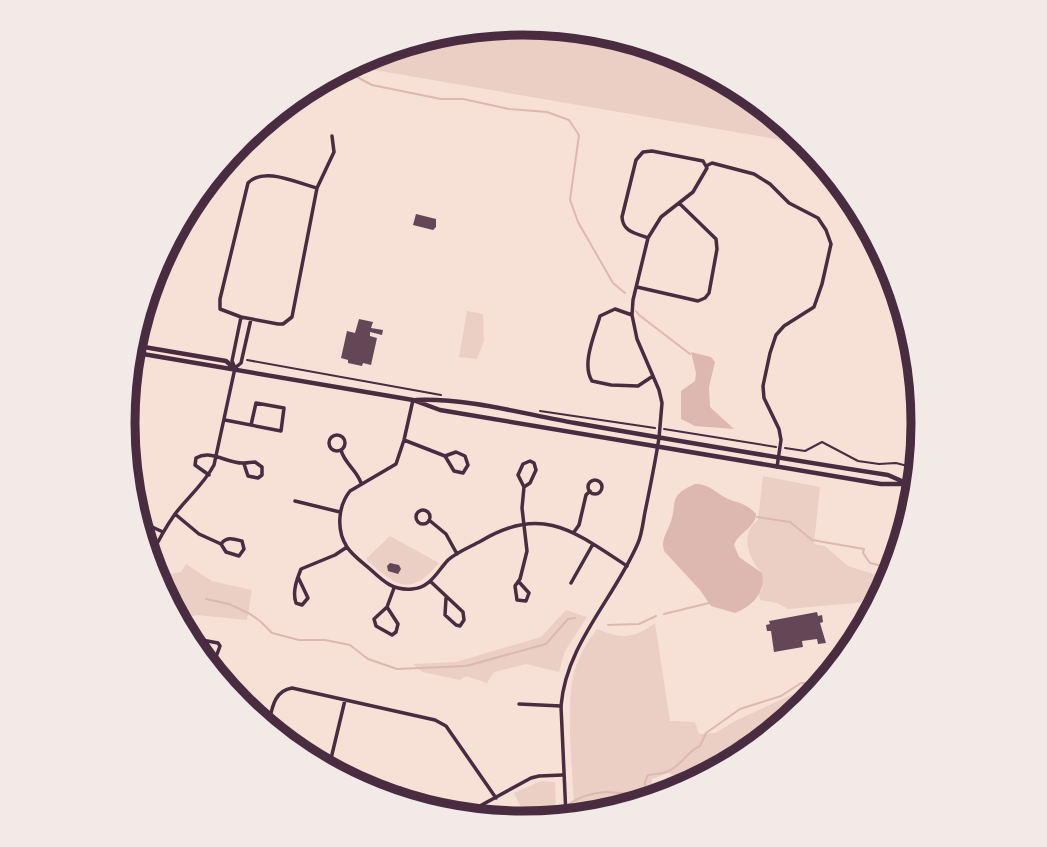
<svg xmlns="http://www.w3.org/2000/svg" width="1047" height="847" font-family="Commissioner,sans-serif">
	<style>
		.green { fill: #ebcfc5 }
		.water { fill: #dcb8b0 }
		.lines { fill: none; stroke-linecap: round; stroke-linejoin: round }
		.stream { stroke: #dcb8b0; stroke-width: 2 }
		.building { fill: #644757 }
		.path { stroke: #4a2c40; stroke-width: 2 }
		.minor { stroke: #4a2c40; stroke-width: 3.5 }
		.tertiary { stroke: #4a2c40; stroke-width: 3.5 }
		.secondary { stroke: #4a2c40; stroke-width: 4.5 }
		.rim { fill: none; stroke: #4a2c40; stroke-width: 9 }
	</style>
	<rect width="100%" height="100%" fill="#f7e1d7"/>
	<!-- green -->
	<path class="green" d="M524,23L677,53L807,140L810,145L351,66L371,53Z
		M467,311L483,314L484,341L477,359L459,357Z
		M763,476L820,487L814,544L825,546L848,566L889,579V584L878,601L788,609L777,603L760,600L759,595L762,590V573C749,561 739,532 758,520Z
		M390,536L439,563C410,598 395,586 366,559Z
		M186,564L212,581L252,590L247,620L197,615L182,619L174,601L161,589L164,575L181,572Z
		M566,610L587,617L565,651L559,672L526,664L494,672L487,683L466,676L460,680L422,672L413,664L456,662L541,637Z
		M655,623L670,721L695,722L699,734L715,733L735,721L795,693L810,687L820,688L807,707L693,783L668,773L652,779V799L611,807H574C573,771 564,699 576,666C581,652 588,641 597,629C621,639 634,639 655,623Z
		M541,781L555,782L556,818L522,824L527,821L514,793Z"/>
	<!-- water -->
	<path class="water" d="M691,352L711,357L715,362L709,387L710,407L734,429L695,426L681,419V391L695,381L696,373Z
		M695,484C709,484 715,492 726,498C739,504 745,502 756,514C755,528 739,532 734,545L739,557L762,573C766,593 752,606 735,613L711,606L700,590L664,551C661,540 666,534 670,524C678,503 667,496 695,484Z"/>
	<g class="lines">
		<!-- stream -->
		<path class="stream" d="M353,64L357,77L372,85L441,99H463L509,109L547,112L569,120L579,135L570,200L578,222L613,283L625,293
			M636,311L639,315L690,354
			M757,517L790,522L812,540L864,549L863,553L870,563L895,569
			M206,599L229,604L250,614L260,621L272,633L299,640H325L350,645L368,659L397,669L466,666L546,644L568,619L575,618
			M664,614L709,603
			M608,625L639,624L656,616
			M569,804C595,787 617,792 646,796L645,782L648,775C654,774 661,774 666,772C680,768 686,752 700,746L706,733L740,709L781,696L801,683H823
			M562,817V816"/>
	</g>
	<!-- building -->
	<path class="building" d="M416,214L436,219V227L433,230L413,225Z
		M359,319L373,322L371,328L383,330L382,335L370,332V336L377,338L371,365L363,363L362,366L348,363V360L341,358L347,331L355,333Z
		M390,563L399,565L401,569L398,574L388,571L387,566Z
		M817,612L818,616L822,615L823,622L820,623L826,643L818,644L817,639L802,641L803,647L774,652L771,631H767L766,625L770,624L769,621Z"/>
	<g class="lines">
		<!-- path -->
		<path class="path" d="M247,360L441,395
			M540,411L655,428
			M664,429L776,447
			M785,448L805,451L822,442L858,461L879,464L896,463L915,468"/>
		<!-- minor -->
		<path class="minor" d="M706,166L712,163L754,174L770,184L789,203L818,218L826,230L831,244L822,284L814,307L784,326L776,335L770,353L763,386L764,398L779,429L781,440L777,467
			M317,188C297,183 264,166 248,183L220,299V309L241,317L278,324H283L292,317L317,188L334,152L332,136
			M648,238C635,233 623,232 622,217L636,160L643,152L652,151L703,161L707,168L693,192L661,217L648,238L633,300L632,315L637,339L659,390L662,403L659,438
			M637,287L698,301L705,298L709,293L717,249L716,239L679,203
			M632,315L615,309L600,316C595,334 581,364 592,381L611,385L638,386L653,376
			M235,368L241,363L251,319
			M413,400L404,440L396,464L350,491C338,506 336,530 347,547C352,555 362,562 370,569C383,581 393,591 412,589C430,588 437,572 448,560C457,552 470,547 481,541C542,504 575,532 627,566
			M225,420L281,431L284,408L256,403L251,425
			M329 443a8 8 0 1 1 16 0a8 8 0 1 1-16 0Z
			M404,440L445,456
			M341,450C344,463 357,470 361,483
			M456,452L465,456L468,465L463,473L454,471L445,456Z
			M530,461L534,463L536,470L530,483L524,487L518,475L523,464Z
			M209,475L195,465L196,458C212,449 227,464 244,463C248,463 251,462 255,462L262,467V475L258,478L248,476L244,464
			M588 487a7 7 0 1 1 14 0a7 7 0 1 1-14 0Z
			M295,501L340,512
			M416 517a7 7 0 1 1 14 0a7 7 0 1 1-14 0Z
			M175,514L199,534L221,544L226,552L239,556L244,549L242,541C234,539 227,536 221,544
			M429,520L446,534L457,554
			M143,527L150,526L163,532
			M574,532L579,525L586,495L590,491
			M146,542L155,547
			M150,558C157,543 165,528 175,514C188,497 204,484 214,465L235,368L232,361L241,317
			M152,572L156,580
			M298,577L308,598L302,605L296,603C292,592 297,579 301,569L335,555L347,547
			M430,581L463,612L464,620L460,626L456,625L445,615L446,598
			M519,582L529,593L526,601L517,600L515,586L520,579L527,551L522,508L524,487
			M571,583L593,544
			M387,607L398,624L396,632L392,635L376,626L374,619L387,607L394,588
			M198,643L202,640L218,643L220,646L216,657L206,656
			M519,704L561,706
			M268,726C272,710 273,691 292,688L435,720L446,726L496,798
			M329,767L345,700
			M400,788L412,802
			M467,813L531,778L539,776L563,775"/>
		<!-- tertiary -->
		<path class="tertiary" d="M566,816L561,706C566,644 614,599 638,543C642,534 643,522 645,512C650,488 655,463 659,438"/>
		<!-- secondary -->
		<path class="secondary" d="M138,346L226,361L234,368
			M137,353L413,400L440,410L881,484H912
			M416,400C469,398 523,414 575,423C679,441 783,459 888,475L904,482"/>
	</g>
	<!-- crop -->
	<path d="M0 0H1047V847H0ZM135 423a388 388 0 1 1 776 0a388 388 0 1 1-776 0Z" fill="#f1eae7" fill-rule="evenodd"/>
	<path class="rim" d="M135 423a388 388 0 1 1 776 0a388 388 0 1 1-776 0Z"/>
</svg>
